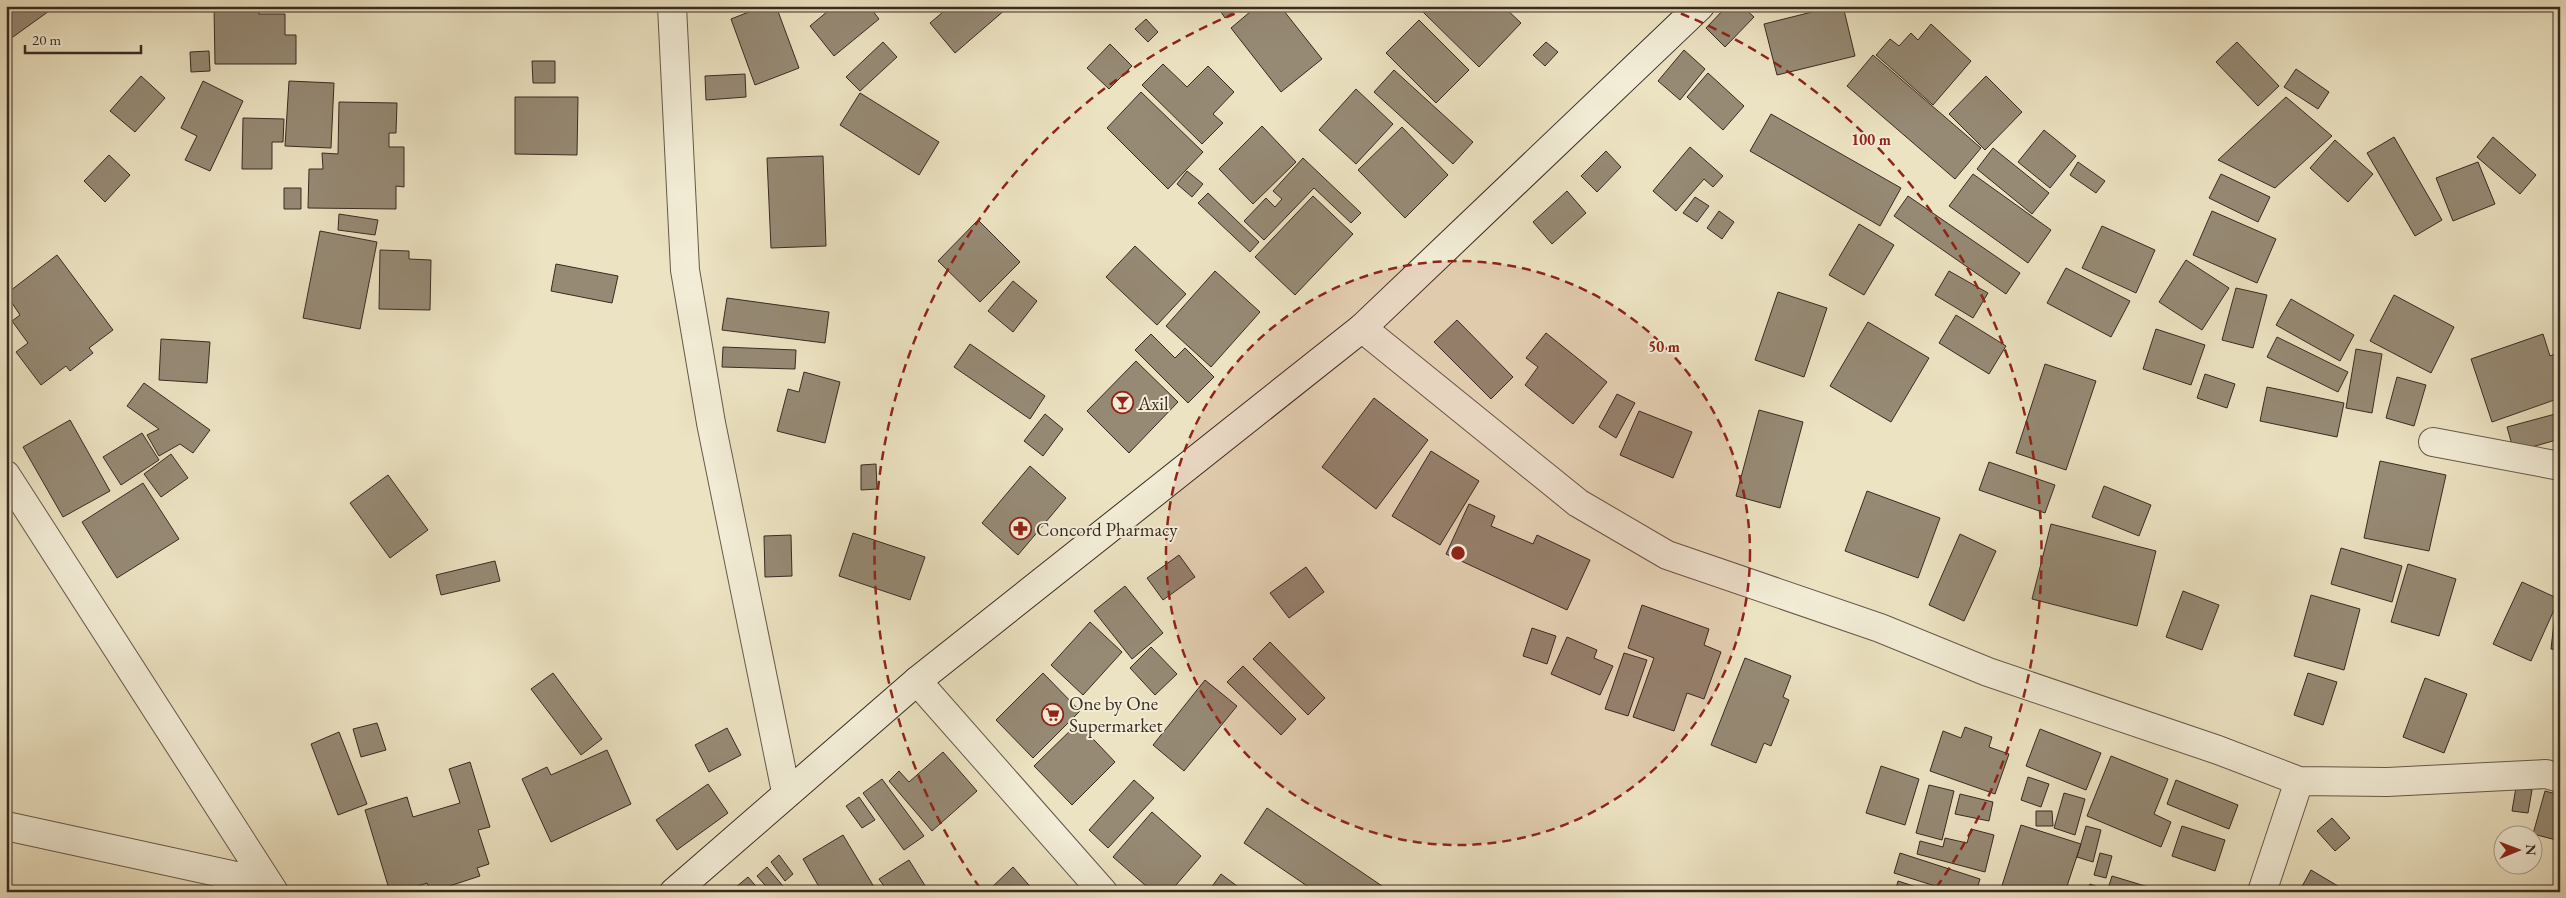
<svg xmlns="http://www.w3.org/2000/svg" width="2566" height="898" font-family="'EB Garamond',serif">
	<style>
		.building { fill: #968a75; stroke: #392a22 }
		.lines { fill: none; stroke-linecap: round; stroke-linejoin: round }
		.street-casing { stroke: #66584a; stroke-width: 30 }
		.secondary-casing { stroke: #392a22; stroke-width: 30 }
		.street { stroke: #f3edd7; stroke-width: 28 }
		.secondary { stroke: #f3edd7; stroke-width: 28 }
		.ring { fill: none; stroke: #8f2418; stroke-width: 2.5; stroke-dasharray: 9 6 }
		.labels { text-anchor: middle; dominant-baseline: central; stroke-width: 4; stroke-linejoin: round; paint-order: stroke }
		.poi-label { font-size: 19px; fill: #392a22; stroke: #f3edd7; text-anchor: start }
		.centre { fill: #8f2418; stroke: #f3edd7; stroke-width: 2.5 }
		.ring-label { font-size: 15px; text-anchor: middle; font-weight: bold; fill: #8f2418; stroke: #f3edd7; stroke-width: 4; stroke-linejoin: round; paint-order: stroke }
	</style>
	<rect width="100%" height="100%" fill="#ece3c2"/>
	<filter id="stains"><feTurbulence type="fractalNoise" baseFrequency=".004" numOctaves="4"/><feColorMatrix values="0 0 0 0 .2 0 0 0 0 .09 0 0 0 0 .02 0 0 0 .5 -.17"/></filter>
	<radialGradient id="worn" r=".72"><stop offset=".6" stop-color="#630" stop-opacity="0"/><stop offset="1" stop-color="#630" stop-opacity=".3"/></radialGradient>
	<!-- building -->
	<path class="building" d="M6,6H56L6,42Z
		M214,6H259V14H285V35H296V64H215Z
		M764,6H776L799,68L755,85L731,19Z
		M834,6H869L879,19L834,56L810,26Z
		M950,6H1004L1006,9L955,53L930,23Z
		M1217,6H1241L1225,18Z
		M1257,6H1280L1322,59L1281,92L1231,28Z
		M1428,6H1503L1521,23L1479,67L1423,12Z
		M1727,6H1742L1754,17L1725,47L1706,28Z
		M1836,6H1843L1855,56L1777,75L1764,24Z
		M1146,19L1158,32L1148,42L1135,29Z
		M1419,20L1469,70L1436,103L1386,53Z
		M1931,24L1971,61L1933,105L1876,55L1890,39L1899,46L1911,33L1918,40Z
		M883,42L897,57L860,91L846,77Z
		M1546,42L1558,52L1545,66L1533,55Z
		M2237,42L2279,86L2258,106L2216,62Z
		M1110,44L1132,66L1109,89L1087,68Z
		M1684,50L1705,69L1680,100L1658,81Z
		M209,51L210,71L191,72L190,52Z
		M1873,55L1981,148L1955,179L1847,86Z
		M532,61H555V83H533Z
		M1163,64L1187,87L1208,66L1234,92L1213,114L1223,123L1202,144L1142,85Z
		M2296,69L2329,92L2318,109L2284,87Z
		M1394,70L1473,142L1453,164L1374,92Z
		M1708,73L1744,106L1723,130L1687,97Z
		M745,74L746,97L706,100L705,76Z
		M141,76L165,98L135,132L110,111Z
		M1986,76L2022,112L1985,150L1949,114Z
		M203,81L243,101L210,171L185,160L197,136L181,128Z
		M289,81L334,83L331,148L285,146Z
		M1356,89L1393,124L1356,164L1319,130Z
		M1141,92L1203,152L1168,189L1107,128Z
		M860,93L939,142L919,175L840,125Z
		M515,97H578L577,155L515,154Z
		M2286,97L2332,136L2275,188L2218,160Z
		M339,102L397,103L396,133H389V147H404V187L396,186V209L308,208L309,169H323L322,153L338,154Z
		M1771,114L1901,188L1880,226L1750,151Z
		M243,118L284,119L283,142H272V169H242Z
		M1262,126L1296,162L1253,204L1219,169Z
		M1402,127L1448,175L1405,218L1358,170Z
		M2044,130L2076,156L2050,188L2018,162Z
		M2394,137L2442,220L2415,236L2367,153Z
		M2493,137L2536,175L2520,194L2477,157Z
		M2335,140L2373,174L2348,202L2310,168Z
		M1690,147L1723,176L1713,187L1704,179L1676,211L1653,191Z
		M1993,148L2049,193L2032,214L1977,169Z
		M1606,151L1621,167L1597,192L1581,176Z
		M109,155L130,175L105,202L84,181Z
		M823,156L826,246L771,248L767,158Z
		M1303,158L1361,213L1351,223L1314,188L1264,240L1244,221L1266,198L1275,207L1282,199L1273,191Z
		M2078,162L2105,181L2096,193L2070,175Z
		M2478,162L2495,204L2453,221L2436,178Z
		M1187,171L1203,184L1192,197L1177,184Z
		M1973,174L2051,230L2028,263L1949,206Z
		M2221,174L2270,197L2258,222L2209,198Z
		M284,188H301V209H284Z
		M1567,191L1586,213L1552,244L1533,222Z
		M1208,193L1259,242L1250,252L1198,203Z
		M1313,196L1353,234L1295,295L1255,257Z
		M1908,196L2020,273L2006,294L1894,216Z
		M1695,197L1709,206L1697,222L1683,213Z
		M1719,211L1734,222L1722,239L1707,228Z
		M2212,211L2276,239L2257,283L2193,255Z
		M339,214L378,220L375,235L338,230Z
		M978,220L1020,262L980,302L938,261Z
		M1859,224L1894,245L1864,295L1829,275Z
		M2102,226L2155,250L2136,293L2082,268Z
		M320,231L377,242L360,329L303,318Z
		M1135,246L1186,294L1157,325L1106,277Z
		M380,250L409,251V259L431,260L430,310L379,309Z
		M57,255L113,330L89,348L93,353L70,371L66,366L41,385L16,352L28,343L12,321L20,315L6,294Z
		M2186,260L2229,288L2202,330L2159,302Z
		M556,264L618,276L612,303L551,291Z
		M2066,268L2130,301L2111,337L2047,303Z
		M1215,271L1260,312L1211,367L1166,326Z
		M1949,271L1988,293L1973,318L1935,295Z
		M1013,281L1037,301L1013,332L988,311Z
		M2236,288L2267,295L2253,348L2222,340Z
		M1778,292L1827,308L1804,377L1755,360Z
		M2394,295L2454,327L2431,373L2370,341Z
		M727,298L829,312L825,343L722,330Z
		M2291,299L2354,335L2340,361L2276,325Z
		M1956,315L2006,346L1989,374L1939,343Z
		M1457,320L1513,377L1491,399L1434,342Z
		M1868,322L1929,358L1891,422L1830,386Z
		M2156,329L2205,345L2191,385L2143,369Z
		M1546,333L1607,382L1573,424L1525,385L1538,367L1526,358Z
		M1151,334L1175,358L1185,348L1214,377L1188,403L1135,350Z
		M2543,334L2550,356L2560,352V398L2492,422L2471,359Z
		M2277,337L2348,372L2338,392L2267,357Z
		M161,339L210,342L207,383L159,380Z
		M970,344L1045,396L1030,419L954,367Z
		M723,347L796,350L795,369L722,367Z
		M2356,349L2382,354L2372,413L2346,408Z
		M1136,361L1178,402L1129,453L1087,411Z
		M2045,364L2096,381L2066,470L2016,453Z
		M804,372L840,382L825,443L777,431L788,389L799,392Z
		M2205,374L2235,384L2227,408L2197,398Z
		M2397,377L2426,385L2414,426L2386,418Z
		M144,383L210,430L193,453L180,444L159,456L147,435L159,429L127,406Z
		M2267,387L2344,403L2337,437L2260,421Z
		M1617,394L1635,403L1616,438L1599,427Z
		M1374,398L1428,440L1376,509L1322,467Z
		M1759,410L1803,422L1780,508L1736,496Z
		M1639,411L1692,432L1673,478L1620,455Z
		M2559,413L2560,439L2514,452L2507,427Z
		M1045,414L1063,429L1043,456L1024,441Z
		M70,420L110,491L63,517L23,447Z
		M142,433L159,460L121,485L103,457Z
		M1431,451L1479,481L1440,545L1392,516Z
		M171,454L188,478L161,497L144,474Z
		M2380,461L2446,475L2429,551L2364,538Z
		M1989,462L2055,485L2045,513L1979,490Z
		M876,464L877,489L861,490V465Z
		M1030,466L1066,498L1018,555L982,523Z
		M388,475L428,530L390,558L350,503Z
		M143,483L179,539L117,578L82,522Z
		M2104,486L2151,505L2139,536L2092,517Z
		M1867,491L1940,518L1918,578L1845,551Z
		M1469,504L1495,516L1491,526L1533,544L1537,535L1590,560L1567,610L1446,554Z
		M2051,524L2156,551L2137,626L2032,599Z
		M853,533L925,557L910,600L839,576Z
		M1960,534L1996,551L1964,621L1929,605Z
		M791,535L792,576L765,577L764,536Z
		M2341,548L2402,566L2392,602L2331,584Z
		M1179,555L1195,577L1163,600L1147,578Z
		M495,561L500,581L441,595L436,575Z
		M2408,564L2456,579L2439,636L2391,622Z
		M1306,567L1324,592L1289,618L1270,593Z
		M2522,582L2559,599L2531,661L2493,644Z
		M1125,586L1163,633L1132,659L1094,611Z
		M2183,591L2219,605L2202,650L2166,637Z
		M2311,595L2360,609L2344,670L2294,656Z
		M1642,605L1709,629L1704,645L1721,652L1704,699L1687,693L1674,731L1633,717L1654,658L1628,648Z
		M2555,614H2560V650L2551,649Z
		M1090,622L1122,652L1083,695L1051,665Z
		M1532,628L1556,636L1547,664L1523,656Z
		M1567,637L1597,650L1594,658L1613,666L1600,695L1551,674Z
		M1270,642L1325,698L1308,715L1253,659Z
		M1151,647L1177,674L1155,695L1130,668Z
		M1624,653L1647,660L1628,716L1605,709Z
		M1745,658L1791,676L1783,697L1789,700L1771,746L1764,743L1756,763L1711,745Z
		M1243,666L1296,719L1281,735L1227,682Z
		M553,673L602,739L581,755L531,689Z
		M1043,673L1080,711L1033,758L996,720Z
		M2308,673L2337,682L2323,725L2294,715Z
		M2425,678L2467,694L2444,753L2403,737Z
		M1205,680L1237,706L1184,771L1153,745Z
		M377,723L386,750L361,757L353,729Z
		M1078,723L1115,762L1072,805L1034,766Z
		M1965,727L1992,737L1989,747L2009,754L1995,794L1930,771L1943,731L1961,738Z
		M727,728L741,755L709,772L695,745Z
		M2040,729L2101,753L2086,790L2026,766Z
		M339,732L367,804L338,815L311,744Z
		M607,750L631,804L551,842L522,779L547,767L551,775Z
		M943,752L977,791L932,831L889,781L899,771L909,782Z
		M2111,756L2168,779L2154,814L2171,822L2161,847L2087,816Z
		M470,762L490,827L478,830L489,864L477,868L480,876L431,892L427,883L400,892H390L365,810L407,797L413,817L460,803L449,769Z
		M1881,766L1919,779L1905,825L1866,813Z
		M2028,777L2049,784L2041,807L2021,800Z
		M882,779L924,836L904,850L863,793Z
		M1134,780L1154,798L1108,848L1089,830Z
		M2176,780L2238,805L2229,829L2167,804Z
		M708,784L728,813L677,850L656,820Z
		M1929,785L1954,791L1942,840L1916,833Z
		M2516,787L2532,790L2528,813L2512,811Z
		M2545,791L2560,795V841L2533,834Z
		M2064,793L2085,799L2075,835L2054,828Z
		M1960,794L1993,802L1989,821L1955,814Z
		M859,797L875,820L862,828L846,806Z
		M1267,808L1388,890L1387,892H1316L1244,843Z
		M2036,811H2052L2053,826H2036Z
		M1152,812L1201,856L1170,892H1153L1113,857Z
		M2332,818L2350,838L2335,851L2317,831Z
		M2021,825L2081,844L2065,892H2000Z
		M2086,826L2101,830L2093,862L2077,857Z
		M2182,826L2225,840L2215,871L2172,856Z
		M1971,829L1994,835L1985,872L1917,854L1920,841L1943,847L1945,838L1967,843Z
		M843,835L877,892H822L803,859Z
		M1900,853L1980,879L1976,892H1954L1894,873Z
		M2100,853L2112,856L2106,878L2094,875Z
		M779,855L793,874L785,881L771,862Z
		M909,860L929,892H888L879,879Z
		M767,867L788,892H771L757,876Z
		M1013,867L1035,892H987Z
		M2311,870L2348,892H2299Z
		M1221,874L1245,892H1208Z
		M2112,876L2165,892H2107Z
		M748,877L761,892H730Z
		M1898,881L1932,892H1895Z
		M2090,884L2101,888L2100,892H2087Z"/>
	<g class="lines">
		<defs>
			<path id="street" d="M672,6L685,270L711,423L786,792
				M1362,328L1578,503L1667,555L1880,628L1988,672L2218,750L2299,781L2387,782L2546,774L2560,778
				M2433,442L2560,466
				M6,475L274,892
				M917,681L1103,892
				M6,826L268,883
				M2262,892L2299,781"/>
			<path id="secondary" d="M674,892L917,681L1362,328L1700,6"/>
		</defs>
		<!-- street casing -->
		<use href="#street" class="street-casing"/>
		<!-- secondary casing -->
		<use href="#secondary" class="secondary-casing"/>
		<!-- street -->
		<use href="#street" class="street"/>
		<!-- secondary -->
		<use href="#secondary" class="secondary"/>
	</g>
	<!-- distance rings -->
	<circle cx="1458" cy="553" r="292" fill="#8f2418" fill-opacity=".12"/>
	<g class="ring">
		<circle cx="1458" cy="553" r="292"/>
		<path d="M980 888A584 584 0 0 1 1249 8M1667 8A584 584 0 0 1 1936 888"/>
	</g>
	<!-- icons -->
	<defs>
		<symbol id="bar-ring" viewBox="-11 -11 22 22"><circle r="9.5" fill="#f3edd7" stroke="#8f2418" stroke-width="1.5"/><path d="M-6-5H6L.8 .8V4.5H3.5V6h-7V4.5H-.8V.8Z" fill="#8f2418"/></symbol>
		<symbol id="pharmacy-ring" viewBox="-11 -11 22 22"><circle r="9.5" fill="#f3edd7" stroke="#8f2418" stroke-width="1.5"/><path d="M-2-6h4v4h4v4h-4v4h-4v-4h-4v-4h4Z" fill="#8f2418"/></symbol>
		<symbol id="supermarket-ring" viewBox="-11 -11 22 22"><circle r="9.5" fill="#f3edd7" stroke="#8f2418" stroke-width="1.5"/><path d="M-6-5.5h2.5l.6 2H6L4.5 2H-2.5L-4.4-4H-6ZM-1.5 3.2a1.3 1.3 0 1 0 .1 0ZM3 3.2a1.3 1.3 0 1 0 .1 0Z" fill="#8f2418"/></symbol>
	</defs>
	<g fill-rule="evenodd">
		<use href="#bar-ring" x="1110" y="390" width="25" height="25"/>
		<use href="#pharmacy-ring" x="1008" y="516" width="25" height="25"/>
		<use href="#supermarket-ring" x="1040" y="702" width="25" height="25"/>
	</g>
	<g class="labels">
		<!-- poi labels -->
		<g class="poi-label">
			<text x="1138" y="403">Axil</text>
			<text x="1036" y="529">Concord Pharmacy</text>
			<text x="1069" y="703">One by One<tspan x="1069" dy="22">Supermarket</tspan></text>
		</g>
	</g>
	<circle cx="1458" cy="553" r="8" class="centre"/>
	<g class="ring-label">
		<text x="1871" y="145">100 m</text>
		<text x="1664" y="352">50 m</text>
	</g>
	<!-- margin -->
	<rect width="2566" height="898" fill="none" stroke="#ece3c2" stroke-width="25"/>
	<rect x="8" y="8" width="2551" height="883" fill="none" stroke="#392a22" stroke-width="2.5"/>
	<rect x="12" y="12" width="2541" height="873" fill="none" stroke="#392a22"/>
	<!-- north arrow -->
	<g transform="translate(2518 850) rotate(89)"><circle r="24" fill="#f3edd7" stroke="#a99f8f"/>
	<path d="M0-4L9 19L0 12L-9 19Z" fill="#8f2418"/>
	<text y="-8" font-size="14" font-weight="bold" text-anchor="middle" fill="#392a22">N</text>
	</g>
	<!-- scale -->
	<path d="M25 45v8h116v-8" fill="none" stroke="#392a22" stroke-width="2.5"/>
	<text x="32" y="45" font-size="15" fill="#392a22" stroke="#f3edd7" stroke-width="4" paint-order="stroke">20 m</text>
	<rect width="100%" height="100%" filter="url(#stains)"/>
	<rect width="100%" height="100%" fill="url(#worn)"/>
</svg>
